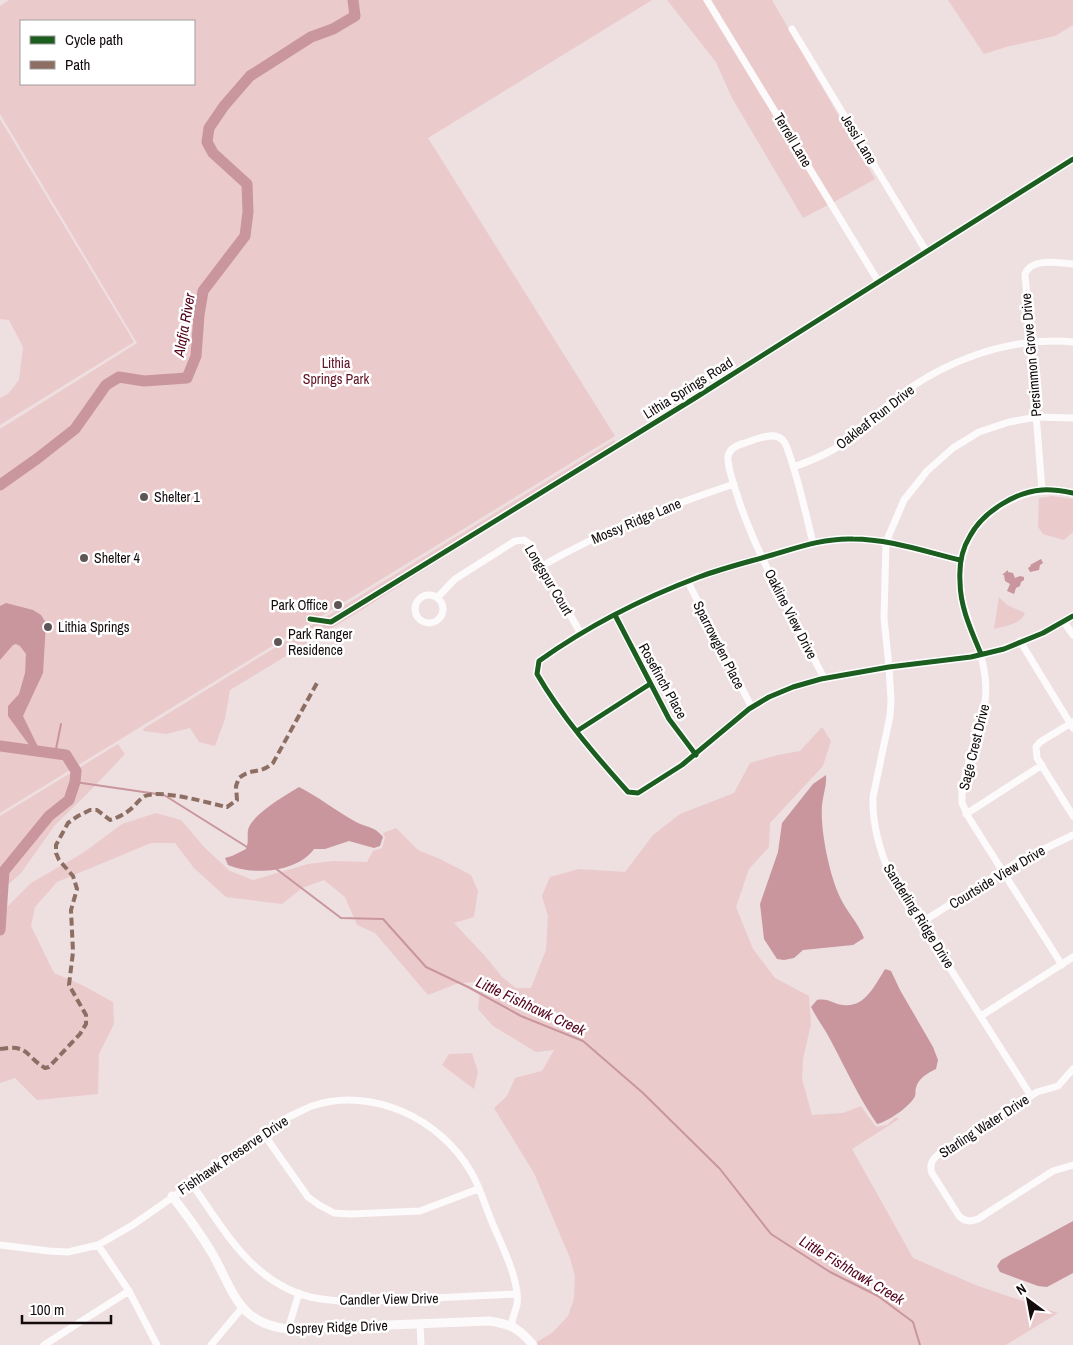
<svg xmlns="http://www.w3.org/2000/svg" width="1073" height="1345" font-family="'Archivo Narrow',sans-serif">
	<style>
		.green { fill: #ebcacc; fill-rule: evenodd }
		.water { fill: #c8969c }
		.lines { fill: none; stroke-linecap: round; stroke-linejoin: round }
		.stream { stroke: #c8969c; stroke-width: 2 }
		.river { stroke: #c8969c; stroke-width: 11 }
		.minor { stroke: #fcfafa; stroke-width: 7 }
		.tertiary { stroke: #fcfafa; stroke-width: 9 }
		.quiet { stroke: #8d6e63; stroke-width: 4; stroke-dasharray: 8 4; stroke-linecap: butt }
		.cycleway-casing { stroke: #fff; stroke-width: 8 }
		.cycleway { stroke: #1b5e20; stroke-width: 5 }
		.poi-dot { fill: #605556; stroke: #fff; stroke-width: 2 }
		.labels { text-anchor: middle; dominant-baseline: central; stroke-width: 5; stroke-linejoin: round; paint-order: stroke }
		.street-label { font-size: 14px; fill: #130b0c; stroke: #fff }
		.park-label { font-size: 14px; fill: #601024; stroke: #fff }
		.poi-label { font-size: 14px; fill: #130b0c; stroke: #fff; text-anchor: start }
		.water-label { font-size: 15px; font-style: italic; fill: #54021b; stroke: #fff }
	</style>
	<rect width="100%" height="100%" fill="#eedfe0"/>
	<!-- green -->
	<path class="green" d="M9,0H652L428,138L615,436L0,813V429L137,343L0,114V6ZM21,21H194V84H21Z
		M667,0H703L828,205L803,218L732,98L716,62Z
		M711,0H772L875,179L834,202Z
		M948,0H1073V25L1055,36L1006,47L984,54Z
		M0,119L134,342L0,425V398L8,394L19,380L23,347L9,320L0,319Z
		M614,440L616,442L330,618H324Z
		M1052,496L1073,499V532L1064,540L1043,534L1038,527L1039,498Z
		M472,539L360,611L230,690L225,719L215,746L199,742L190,728L166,734L144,731L143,729L315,623L330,625Z
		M999,597L1007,605L1025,613C1020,625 1005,626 994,629Z
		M822,727L831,741L823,766L770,823L769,847L749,869L736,907L753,949L775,978L809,996L811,1024L803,1059L802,1079L812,1115L843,1113L861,1106L876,1127L887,1125L896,1117L899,1119L852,1149L913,1258L978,1286L1058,1313L1006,1345H537L535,1343L552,1333L568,1316L574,1299L575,1276L570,1258L534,1173L494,1108L507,1096L515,1078L542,1071L554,1050L536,1052L493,1026L478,1009L481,981L456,984L428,995L375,933L357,925L345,897L324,880L302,888L282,904L226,897L194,868L175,843H151L57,882L35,907L31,926L54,973L82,985L113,1002L114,1024L99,1054L98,1094L37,1100L15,1078L0,1083V901L4,910L31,883L83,853L122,824L156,813L181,820L205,848L230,871L253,880L308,864L333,861L367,862L373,851L382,848L385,837L383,833L396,828L418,850L440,859L471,875L478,891L474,917L454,923L485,956L502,977L516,988H531L546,950L548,916L542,896L550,877L579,869L625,872L653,835L680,814L734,793L750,763L778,755L800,751Z
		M118,744L125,754L86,795L55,825L21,873L0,892V816Z
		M472,1053L478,1072L474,1089L442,1065L449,1054Z"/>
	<!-- water -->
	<path class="water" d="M1041,559L1043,563L1040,565L1039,570L1030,572L1028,568L1031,566L1030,565Z
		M1008,570V572L1013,573L1015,578L1020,576L1024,577V580L1021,582L1020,586L1016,588L1014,594L1007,591L1010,584L1005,581L1004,575H1002Z
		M6,603L33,610L41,615L46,623L43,673L23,716L41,753H35L8,716V706L19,694L25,673L26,654L20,646L16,644L13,645L0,660V606Z
		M826,775C827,785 823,795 822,805C820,829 829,873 839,895C845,910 858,922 864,938L853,945L803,950L794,958L784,960L777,959L764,939L760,904L778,852L782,823L813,784Z
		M299,787C319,797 336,811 356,822C368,828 374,826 383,837L380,846L374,848L349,841L325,849H314C298,872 253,876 228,865L225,858L232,856L246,849C249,841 247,837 248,830C251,815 286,795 299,787Z
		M885,969L891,971L900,990L933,1047L938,1060L936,1069C928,1073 918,1078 916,1088C915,1090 916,1093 915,1096C911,1106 887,1122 877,1124C859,1098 846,1069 831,1041C825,1029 817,1019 811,1007L817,1000C830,998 832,1004 843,1005C865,1008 875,985 885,969Z
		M1073,1221V1273L1047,1287L1038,1286L1000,1272L997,1266L1001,1260Z"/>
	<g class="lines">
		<!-- stream -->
		<path class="stream" d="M55,754L61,724
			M75,782L164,795L247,847
			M275,868L341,918L383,919L426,967L468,987L521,1016L583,1041L643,1093L720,1169L771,1234L830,1272L878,1296L913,1322L920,1345"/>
		<!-- river -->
		<path class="river" d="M0,485L38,458L75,429L106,385L119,377L144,381L187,378L196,356L199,315L203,291L245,236L248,212L247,184L213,153L207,142L209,128L224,106L250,76L311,37L333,29L355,16L353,0
			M0,746L66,755L76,771L75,782L69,800L49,816L4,871L0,930"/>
		<!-- minor -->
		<path class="minor" d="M707,0L878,281
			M792,29L926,251
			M793,467C820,458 844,446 866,427C875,419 883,409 893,401C942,361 1010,336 1073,342
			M1042,490L1025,274C1032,257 1058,263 1073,264
			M813,543C805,511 798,476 786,445C784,441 782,438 778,437C769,433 754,440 745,443C737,445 727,449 728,460C729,474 736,490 740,504C761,564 795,621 824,678
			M960,560C926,552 889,539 853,539C825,538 799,547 772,555C748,562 723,568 699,577C643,598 588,626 539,661L537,674C562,717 595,755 628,792L638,793L682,765L749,709L769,697L793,687L821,679L889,667L971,657L1004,649L1043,633L1073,616
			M542,566C604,530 666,507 734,484
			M688,582L752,708
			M415 609a14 14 0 1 1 28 0a14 14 0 1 1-28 0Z
			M437,598L455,579L515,541L524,540L530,544L581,634
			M615,615L669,719L696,755
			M310,619L331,622L695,398L1073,159
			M1064,622L1073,635
			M1020,641L1073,728
			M1073,722L1040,742L1036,747L1037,758L1073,816
			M577,731L650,684
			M966,814L1042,765
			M922,922L1019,861L1073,835
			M1062,965L969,818L962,803V788L985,701C993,644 943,605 966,546C971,532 982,519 994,510C1021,492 1041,487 1073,493
			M981,1016L1073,957
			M1073,1069L1058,1086L1037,1092L939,1154C932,1159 929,1165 932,1173L959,1216C965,1222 971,1222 978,1219L1053,1171L1073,1165
			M1031,1096L889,872C879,848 872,823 873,797L890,716L891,701L889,667L884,618L886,542L904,500L927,471L953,448L979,432L1009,422L1037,417L1073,418
			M263,1133L308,1197L319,1205L334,1213L350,1214L420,1211L478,1189
			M191,1183C224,1229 251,1282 310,1297C324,1300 338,1301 352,1302L517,1294
			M0,1245L49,1251L68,1252L98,1245L131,1226L288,1117C296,1114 304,1109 312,1106C372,1086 441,1119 471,1172C480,1187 485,1206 492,1222C499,1240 511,1262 515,1282C517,1289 518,1297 517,1304C516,1312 511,1318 512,1326
			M98,1245L129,1291L157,1345
			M420,1324L421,1345
			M288,1329L299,1293
			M44,1345L129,1291
			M211,1345L242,1308"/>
		<!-- tertiary -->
		<path class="tertiary" d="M172,1196C186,1214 200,1233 212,1253C234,1291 237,1323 288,1329L489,1321C510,1324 519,1328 533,1345"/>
		<!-- quiet -->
		<path class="quiet" d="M0,1049C29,1044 25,1056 45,1068L49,1067L80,1034L86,1024V1015L69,985L73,952L71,910L77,889L73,876L59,860L56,853V845L68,823L78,816L90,810H97L110,820C120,817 129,812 136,804C139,801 141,798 145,796C162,789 208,803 227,807L237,800L236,786L239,778C252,767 260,775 273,763L317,683"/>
		<defs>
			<path id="cycleway" d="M960,560C926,552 889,539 853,539C825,538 799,547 772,555C748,562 723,568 699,577C643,598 588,626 539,661L537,674C562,717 595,755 628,792L638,793L682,765L749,709L769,697L793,687L821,679L889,667L971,657L1004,649L1043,633L1073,616
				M615,615L669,719L696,755
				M310,619L331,622L695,398L1073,159
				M981,654C971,630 960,607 960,581C959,565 962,549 970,536C983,512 1015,492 1042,490C1053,489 1063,491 1073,493
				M577,731L650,684"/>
		</defs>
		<!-- cycleway casing -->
		<use href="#cycleway" class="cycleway-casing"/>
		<!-- cycleway -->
		<use href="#cycleway" class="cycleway"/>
	</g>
	<!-- markers -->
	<g class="poi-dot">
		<circle cx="144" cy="497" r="5"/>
		<circle cx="84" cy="558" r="5"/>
		<circle cx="338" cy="605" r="5"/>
		<circle cx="48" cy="627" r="5"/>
		<circle cx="278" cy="642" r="5"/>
	</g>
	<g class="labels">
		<!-- street labels -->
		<g class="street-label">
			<text transform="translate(859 139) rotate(59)">Jessi Lane</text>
			<text transform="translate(793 140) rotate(59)">Terrell Lane</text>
			<text transform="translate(1031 355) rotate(-95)">Persimmon Grove Drive</text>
			<text transform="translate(688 388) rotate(-32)">Lithia Springs Road</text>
			<text transform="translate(875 417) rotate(-38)">Oakleaf Run Drive</text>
			<text transform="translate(636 521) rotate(-23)">Mossy Ridge Lane</text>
			<text transform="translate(549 580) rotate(59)">Longspur Court</text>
			<text transform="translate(791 614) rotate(63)">Oakline View Drive</text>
			<text transform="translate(719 645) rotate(63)">Sparrowglen Place</text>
			<text transform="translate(663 681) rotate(61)">Rosefinch Place</text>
			<text transform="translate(974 747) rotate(-76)">Sage Crest Drive</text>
			<text transform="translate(997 877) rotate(-31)">Courtside View Drive</text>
			<text transform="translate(919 916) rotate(58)">Sanderling Ridge Drive</text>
			<text transform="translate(984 1126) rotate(-33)">Starling Water Drive</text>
			<text transform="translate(233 1155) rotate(-34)">Fishhawk Preserve Drive</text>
			<text transform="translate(389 1299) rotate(-1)">Candler View Drive</text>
			<text transform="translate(337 1327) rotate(-2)">Osprey Ridge Drive</text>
		</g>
		<!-- park labels -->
		<g class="park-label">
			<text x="336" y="363">Lithia<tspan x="336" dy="16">Springs Park</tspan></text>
		</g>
		<!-- poi labels -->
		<g class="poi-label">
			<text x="154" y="497">Shelter 1</text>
			<text x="94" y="558">Shelter 4</text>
			<text x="328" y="605" text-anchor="end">Park Office</text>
			<text x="58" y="627">Lithia Springs</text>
			<text x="288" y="634">Park Ranger<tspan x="288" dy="16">Residence</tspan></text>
		</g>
		<!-- water labels -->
		<g class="water-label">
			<text transform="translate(184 325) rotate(-80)">Alafia River</text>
			<text transform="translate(531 1006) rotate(25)">Little Fishhawk Creek</text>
			<text transform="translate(852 1270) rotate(31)">Little Fishhawk Creek</text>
		</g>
	</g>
	<!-- legend -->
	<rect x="20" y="20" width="175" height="65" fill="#ffffff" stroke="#a19d9e"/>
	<rect x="30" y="36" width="25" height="8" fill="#1b5e20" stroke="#a19d9e"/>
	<text x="65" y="45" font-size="15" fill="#130b0c">Cycle path</text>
	<rect x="30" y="61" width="25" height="8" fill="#8d6e63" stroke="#a19d9e"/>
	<text x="65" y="70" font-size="15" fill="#130b0c">Path</text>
	<!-- north arrow -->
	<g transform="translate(1028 1300) rotate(328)" stroke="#ffffff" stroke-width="4" paint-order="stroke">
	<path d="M0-4L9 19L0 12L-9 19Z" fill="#130b0c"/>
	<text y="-8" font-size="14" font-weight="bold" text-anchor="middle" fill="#130b0c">N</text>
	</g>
	<!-- scale -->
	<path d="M22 1315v8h89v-8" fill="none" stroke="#130b0c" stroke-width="2.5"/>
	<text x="30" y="1315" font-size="15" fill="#130b0c" stroke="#ffffff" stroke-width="4" paint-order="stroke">100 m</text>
</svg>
